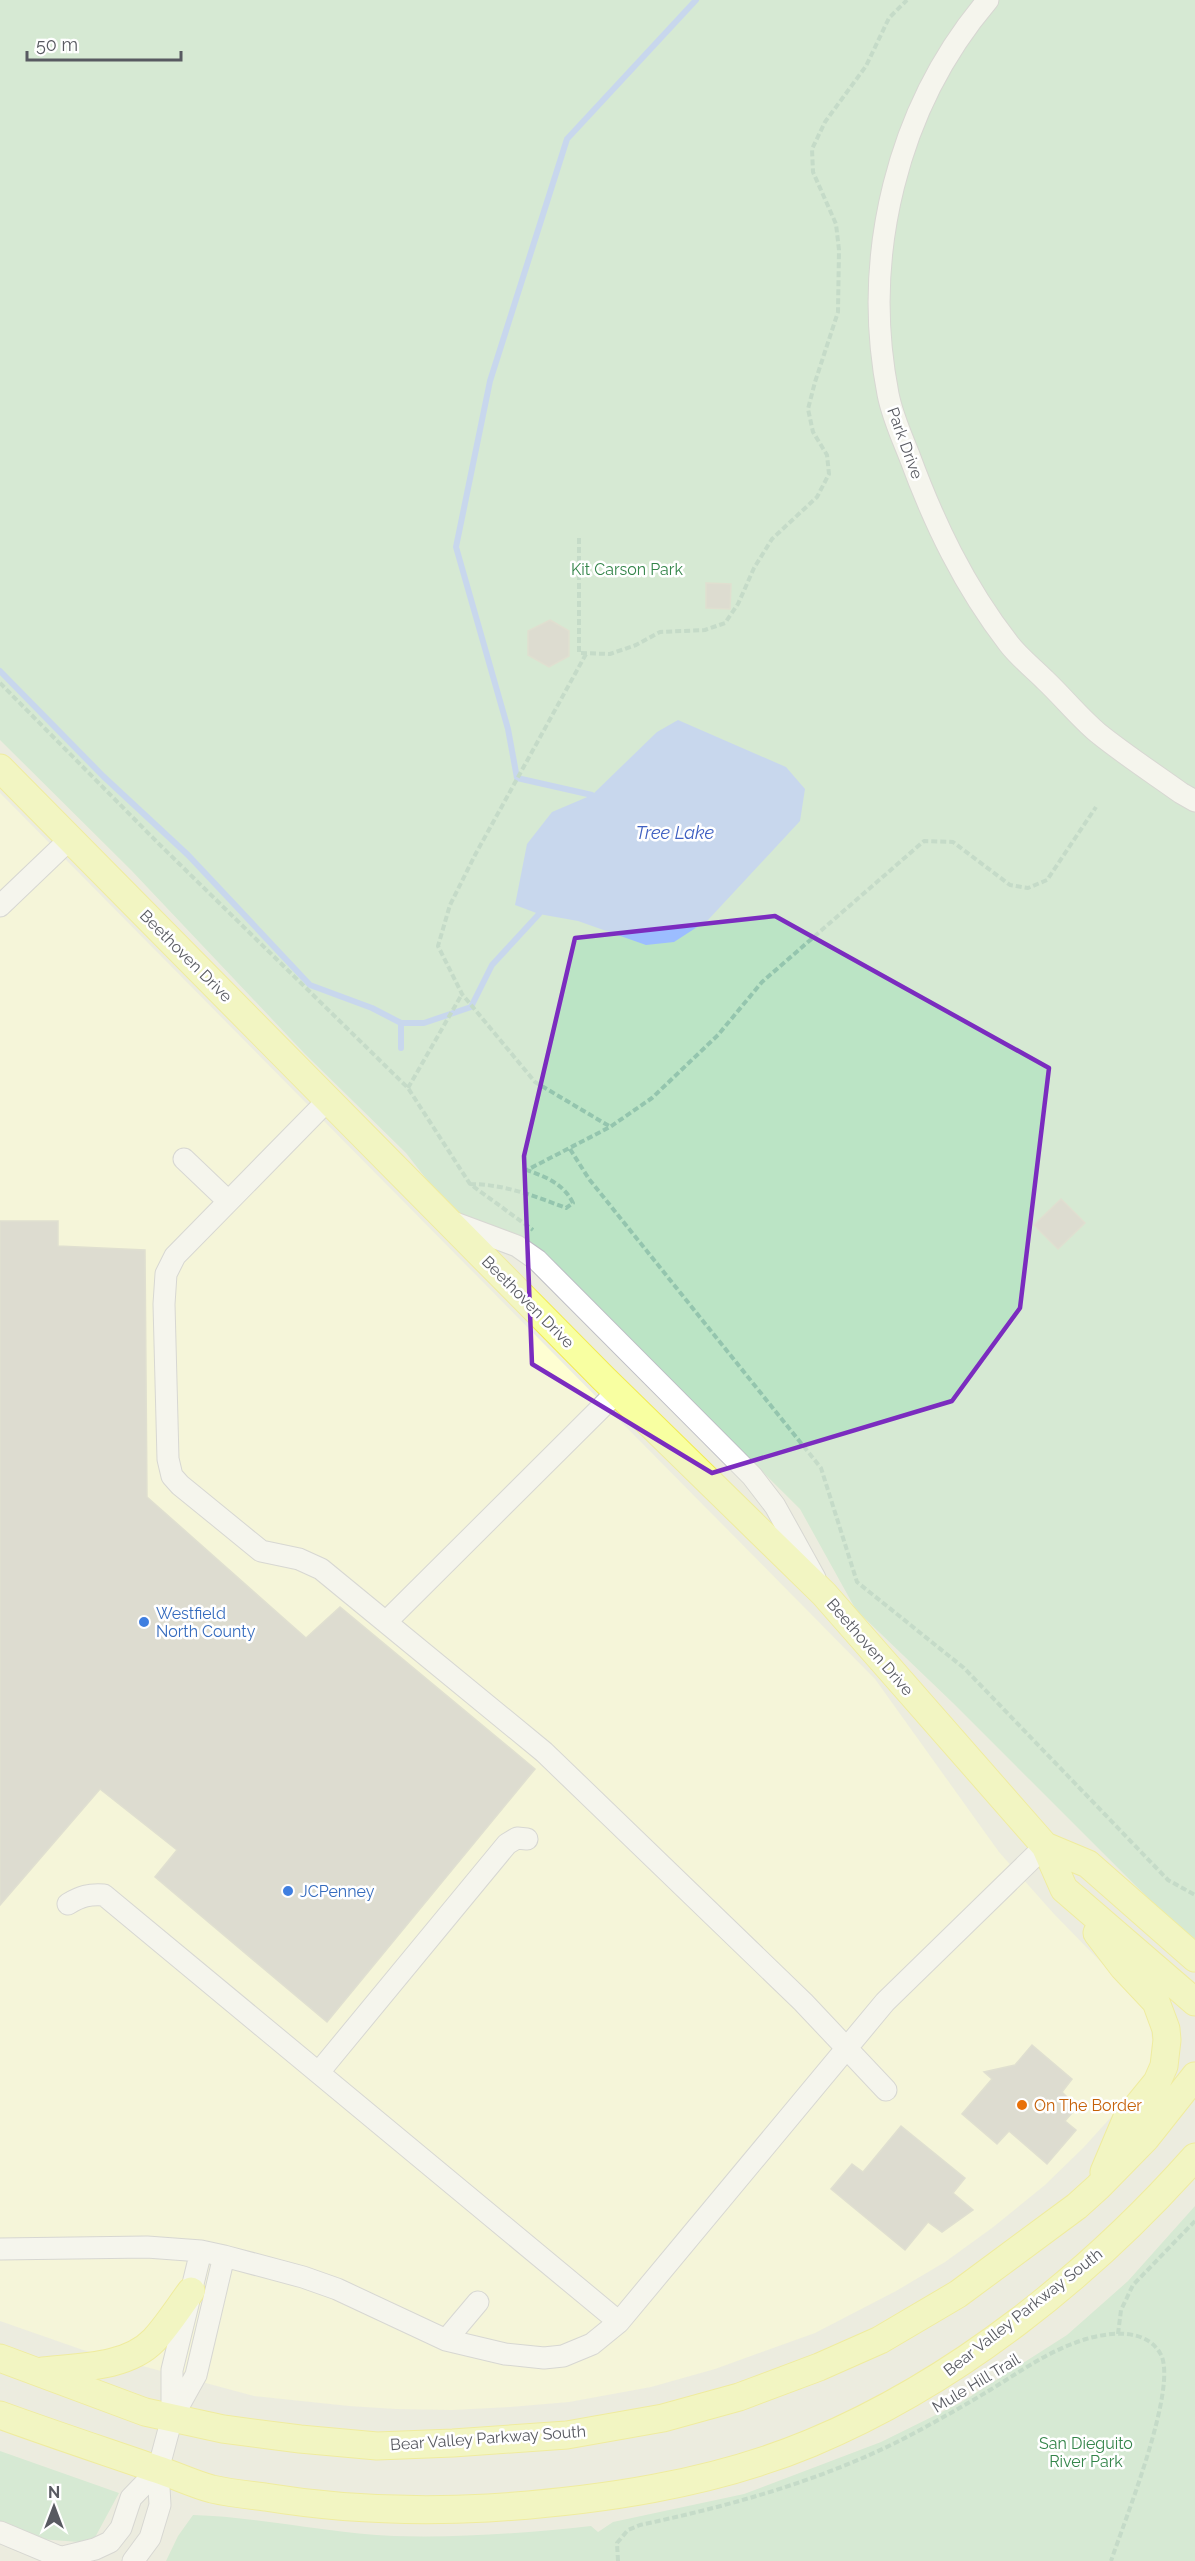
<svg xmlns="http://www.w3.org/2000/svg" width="1195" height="2561" font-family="Raleway,sans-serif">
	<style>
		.commercial { fill: #fefed2 }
		.green { fill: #bbe4c5 }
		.water { fill: #9cbdff }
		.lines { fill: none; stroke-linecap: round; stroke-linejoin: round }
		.stream { stroke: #9cbdff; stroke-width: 6 }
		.building { fill: #c9c8bf; stroke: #d0cfbe; stroke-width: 1.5 }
		.minor-casing { stroke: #bdbdc4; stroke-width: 23 }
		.major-casing { stroke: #f2eb52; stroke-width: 29 }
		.path { stroke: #94c5ae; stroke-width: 4; stroke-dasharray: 6 3; stroke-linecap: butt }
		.minor { stroke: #fff; stroke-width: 21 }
		.major { stroke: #f8ffa1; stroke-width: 27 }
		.marked { fill: none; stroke: #7b2cbf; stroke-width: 4.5; stroke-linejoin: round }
		.shop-dot { fill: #3f7fe0; stroke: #fff; stroke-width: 2 }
		.food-dot { fill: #e8710a; stroke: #fff; stroke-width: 2 }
		.labels { text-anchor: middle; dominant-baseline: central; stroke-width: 5; stroke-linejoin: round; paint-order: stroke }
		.street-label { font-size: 16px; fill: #585a61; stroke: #fff }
		.park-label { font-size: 16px; fill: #34854a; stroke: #fff }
		.shop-label { font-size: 16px; fill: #366cbe; stroke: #fff; text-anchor: start }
		.food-label { font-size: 16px; fill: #c56008; stroke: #fff; text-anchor: start }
		.water-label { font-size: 18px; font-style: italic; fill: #3f60c2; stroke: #fff }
	</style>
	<rect width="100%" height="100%" fill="#ececdf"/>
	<!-- commercial -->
	<path class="commercial" d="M0,793L875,1679L999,1852L1054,1914L1139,2001L1149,2018L1153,2045L1149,2070L1141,2084L1084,2147L1045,2185L992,2228L945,2262L896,2291L815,2333L715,2369L651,2387L569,2402L510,2407L452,2410L396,2409L349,2406L254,2396L83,2350L0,2321Z"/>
	<!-- green -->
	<path class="green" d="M0,0H1195V1939L1177,1927L953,1703L856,1610L800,1509L547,1257L452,1212L406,1153L305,1054L131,870L0,740Z
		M1195,2206V2561H166L178,2536L193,2515C260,2517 327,2533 394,2536C460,2538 526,2533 591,2526L598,2532L613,2522L744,2494L881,2442L960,2403L1067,2335L1128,2281Z
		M0,2451L119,2493L92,2543L0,2536Z"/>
	<!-- water -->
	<path class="water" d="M678,720L786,767L805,789L800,821L708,920L674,942L646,945L578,921L539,914L515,905L527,844L552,812L592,795L657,732Z"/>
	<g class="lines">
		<!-- stream -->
		<path class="stream" d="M0,671L103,776L188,855L310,985L372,1008L401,1023H424L471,1007L492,965L539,914
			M592,795L517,778L508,729L456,547L490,381L567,139L696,0
			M401,1048V1023"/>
	</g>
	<!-- building -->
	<path class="building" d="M706,583L731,584L730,609L706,608Z
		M550,620L569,631V656L549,667L528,655V631Z
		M1061,1199L1085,1223L1058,1249L1034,1225Z
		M0,1221H58V1246L145,1250L147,1497L306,1638L340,1607L535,1769L327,2022L155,1877L177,1850L100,1789L0,1905Z
		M1032,2045L1072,2079L1062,2092L1077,2107L1065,2121L1076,2130L1047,2164L1009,2131L997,2144L962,2114L992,2079L984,2072L1015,2065Z
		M901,2126L965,2178L953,2193L973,2210L942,2232L928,2222L905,2250L831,2189L852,2164L863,2172Z"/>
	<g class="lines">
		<defs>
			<path id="minor" d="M988,0C897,107 861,256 888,394C892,415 901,435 909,455C934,523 964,586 1009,644C1019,657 1033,668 1045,680C1063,697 1079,717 1098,733C1124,754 1153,773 1181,793L1195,801
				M0,906L70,839
				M329,1099L175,1256L166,1274L164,1304L168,1459L172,1476L180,1485L261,1551L299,1559L321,1569L544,1752L803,2002L886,2090
				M184,1159L228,1201
				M450,1221L517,1246L537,1260L752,1476L775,1506L815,1578
				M386,1622L617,1392
				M68,1904C81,1896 89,1894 104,1895L619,2322
				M319,2072L507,1844L517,1838L527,1839
				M0,2249L147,2247L201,2251L224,2256L303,2277L337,2289L446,2340L505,2354L544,2358L563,2356L592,2344L619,2322L885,2002L1045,1846
				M446,2340L478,2302
				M172,2414V2370L201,2251
				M0,2532L69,2561
				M63,2557L95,2549L110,2542L121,2528L131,2498L158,2470
				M133,2561L150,2538L160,2505L158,2470L172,2418L196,2375L224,2256"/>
			<path id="major" d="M0,768L603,1378L824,1594L1045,1846L1064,1889L1195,2002
				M1045,1846L1088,1864L1195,1958
				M1097,1933L1123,1967L1156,2002L1166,2029L1167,2040L1164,2066L1157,2082L1126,2120L1104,2172
				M0,2358L145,2412L223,2429L300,2439L377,2446L453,2443L567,2435L663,2418L739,2397L819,2367L880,2340L958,2294L1077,2206L1098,2187L1146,2138L1195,2076
				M43,2371C79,2367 127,2368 154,2340C168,2325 179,2307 191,2291
				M0,2415C52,2434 104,2451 156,2469C175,2475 193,2484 212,2489C229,2493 247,2495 265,2497C338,2509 414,2512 488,2508C597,2501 710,2485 811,2443C957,2382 1090,2275 1195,2157"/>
		</defs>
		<!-- minor casing -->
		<use href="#minor" class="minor-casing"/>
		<!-- major casing -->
		<use href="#major" class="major-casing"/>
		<!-- path -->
		<path class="path" d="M579,538V653L610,654L636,645L660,632L705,630L725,623L738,604L754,568L772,539L817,497L829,474L827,455L813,432L808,409L815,382L838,312L839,250L836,224L813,172L812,149L825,122L866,66L889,18L907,0
			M586,654L475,855L450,905L438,946L462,994L535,1082L609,1126
			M0,683L158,843L408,1088L470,1184L533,1230
			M408,1088L462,994
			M570,1149L589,1179L821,1468L857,1582L964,1668L1168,1880L1195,1895
			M470,1184C503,1184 535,1196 566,1208L573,1203C564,1184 546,1177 527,1170L610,1127L652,1098L718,1035L762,982L924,841L953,842L1010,885L1028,888L1047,880L1096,807
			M1118,2334L1121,2310L1133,2285L1195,2221
			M618,2561L617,2543L628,2530L640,2525C729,2506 817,2482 899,2441C930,2425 960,2408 990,2390C1021,2371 1050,2350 1086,2339C1110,2332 1145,2328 1160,2353C1180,2384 1124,2522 1111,2561"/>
		<!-- minor -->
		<use href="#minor" class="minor"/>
		<!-- major -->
		<use href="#major" class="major"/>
	</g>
	<!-- marked area -->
	<path d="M0 0H1195V2561H0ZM775,916L1049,1068L1020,1308L952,1401L712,1473L532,1364L524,1156L575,938Z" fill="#ececdf" fill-opacity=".55" fill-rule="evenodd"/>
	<path class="marked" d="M775,916L1049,1068L1020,1308L952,1401L712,1473L532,1364L524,1156L575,938Z"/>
	<!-- markers -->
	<g class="shop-dot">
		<circle cx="144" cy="1622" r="6"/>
		<circle cx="288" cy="1891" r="6"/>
	</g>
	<circle class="food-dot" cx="1022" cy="2105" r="6"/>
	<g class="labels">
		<!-- street labels -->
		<g class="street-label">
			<text transform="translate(905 443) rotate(70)">Park Drive</text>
			<text transform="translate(186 956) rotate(45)">Beethoven Drive</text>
			<text transform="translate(528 1302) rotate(45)">Beethoven Drive</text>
			<text transform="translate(870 1647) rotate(49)">Beethoven Drive</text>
			<text transform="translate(1023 2312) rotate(-38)">Bear Valley Parkway South</text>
			<text transform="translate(976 2383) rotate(-31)">Mule Hill Trail</text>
			<text transform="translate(488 2438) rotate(-4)">Bear Valley Parkway South</text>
		</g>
		<!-- park labels -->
		<g class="park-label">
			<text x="627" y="569">Kit Carson Park</text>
			<text x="1086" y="2443">San Dieguito<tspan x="1086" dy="18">River Park</tspan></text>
		</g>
		<!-- shop labels -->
		<g class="shop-label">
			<text x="156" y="1613">Westfield<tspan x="156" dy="18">North County</tspan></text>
			<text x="300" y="1891">JCPenney</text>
		</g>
		<!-- food labels -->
		<g class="food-label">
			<text x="1034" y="2105">On The Border</text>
		</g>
		<!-- water labels -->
		<g class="water-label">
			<text x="675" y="832">Tree Lake</text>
		</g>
	</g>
	<!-- north arrow -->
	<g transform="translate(54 2507)" stroke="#ffffff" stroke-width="4.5" paint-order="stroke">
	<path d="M0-4.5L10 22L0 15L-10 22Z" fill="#585a61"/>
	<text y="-9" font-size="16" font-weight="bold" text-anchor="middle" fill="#585a61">N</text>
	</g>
	<!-- scale -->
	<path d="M27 51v9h154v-9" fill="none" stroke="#585a61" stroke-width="3"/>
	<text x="36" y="51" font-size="18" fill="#585a61" stroke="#ffffff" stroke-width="4.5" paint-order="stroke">50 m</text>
</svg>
